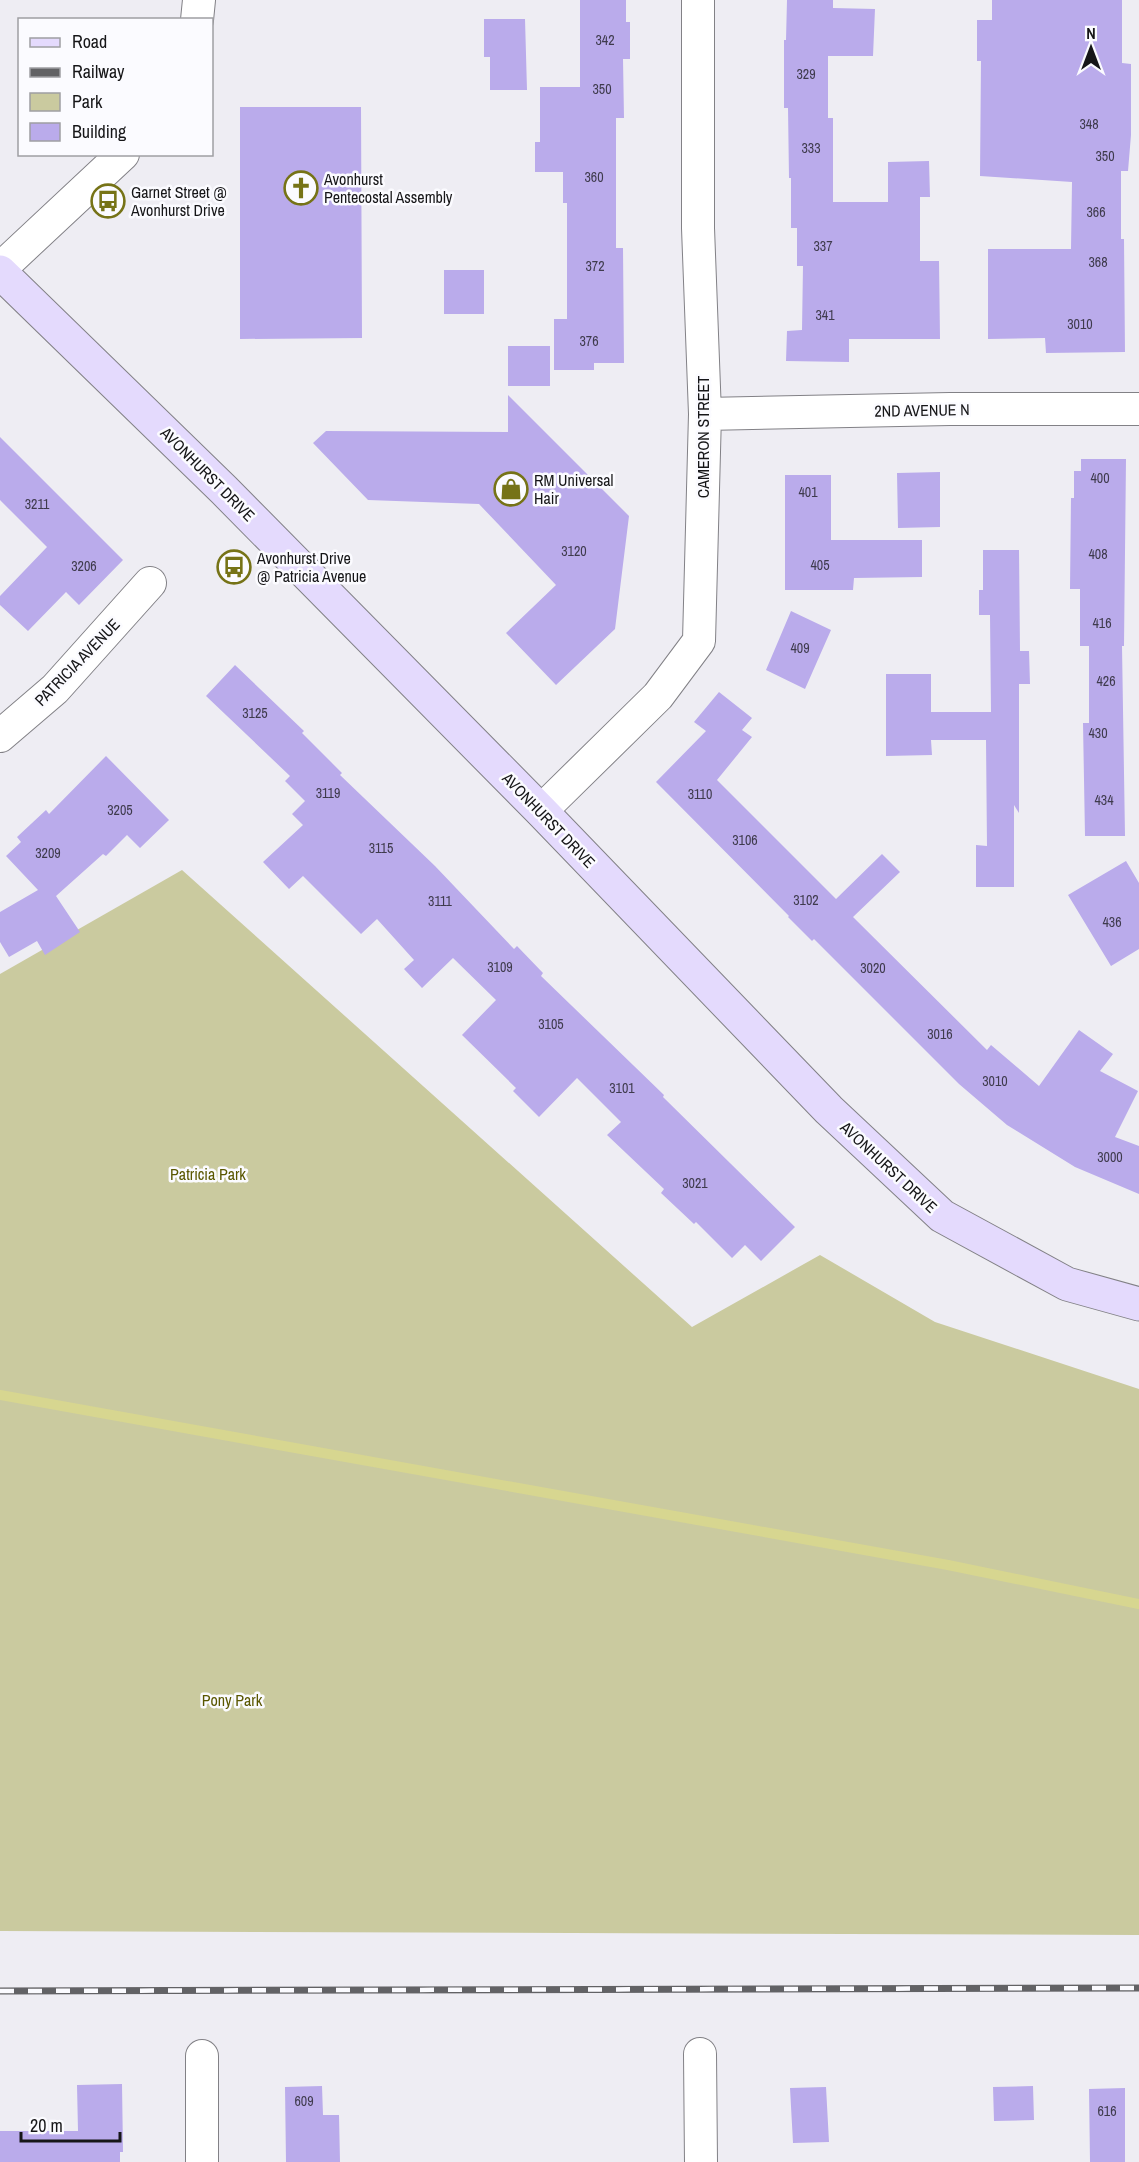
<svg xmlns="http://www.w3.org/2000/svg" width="1139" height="2162" font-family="'Archivo Narrow',sans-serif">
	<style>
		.green { fill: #caca9f }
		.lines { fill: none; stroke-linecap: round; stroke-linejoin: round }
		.stream { stroke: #d7d690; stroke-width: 10 }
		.building { fill: #baabeb }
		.street-casing { stroke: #828186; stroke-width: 34 }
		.secondary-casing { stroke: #828186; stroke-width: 35 }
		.street { stroke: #fff; stroke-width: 32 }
		.secondary { stroke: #e4dafd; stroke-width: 33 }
		.rail-casing { stroke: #626265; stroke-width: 7 }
		.rail { stroke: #fbfbff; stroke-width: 4.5; stroke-dasharray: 14; stroke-linecap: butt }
		.labels { text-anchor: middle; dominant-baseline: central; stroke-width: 5; stroke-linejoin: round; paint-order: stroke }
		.number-label { font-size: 14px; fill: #3f3b4d }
		.poi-label { font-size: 16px; fill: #161618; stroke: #fbfbff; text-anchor: start }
		.street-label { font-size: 16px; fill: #161618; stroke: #fbfbff }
		.park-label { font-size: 16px; fill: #5a5700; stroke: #fbfbff }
	</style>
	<rect width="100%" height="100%" fill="#eeedf3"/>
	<!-- green -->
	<path class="green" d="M182,870L692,1327L820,1255L935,1322L1139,1389V1935L0,1931V974Z"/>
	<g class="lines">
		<!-- stream -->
		<path class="stream" d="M0,1395L948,1565L1139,1604"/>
	</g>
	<!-- building -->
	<path class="building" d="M580,0H626V22H630V59H623L624,118H616V248H623L624,363H594V370H554V319H567V203H563V172H535V142H540V87H580Z
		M787,0H833V8L875,9L873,56H828V118H833V202H888V162L929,161L930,197H920V261H939L940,339H849V362L786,361L787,331L802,330L803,266H797V228H791V178H789L788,108H784V40H786Z
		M992,0H1122V63L1131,64V135L1128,171H1121V239H1124L1125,352L1046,353L1045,338L988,339V249H1071L1072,182L980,176L981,61H977V20H992Z
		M484,19H525L527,90H490V57H484Z
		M240,107H361L362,338L240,339Z
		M444,270H484V314H444Z
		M508,346H550V386H508Z
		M508,395L629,516L615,629L556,685L506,633L556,585L479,504L368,500L313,443L326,431L508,432Z
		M0,437L123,560L79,605L66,592L28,631L0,605V596L47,547L0,500Z
		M1081,459H1126L1124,646H1122L1125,836H1085L1083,723H1089V646H1080V589H1070L1071,498H1074V471H1081Z
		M940,472V527L898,528L897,473Z
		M785,475H831V540H922V577L854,578L853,590H785Z
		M983,550H1019L1020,651H1029L1030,684H1019V813L1014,805V887H976V845L987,846L986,740H931L932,755L886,756V674H931V712H991L990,615H979V590H983Z
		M791,611L831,630L805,689L766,670Z
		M235,665L304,731L302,733L342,773L340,775L435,866L514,949L517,946L543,973L541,976L664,1095L663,1097L795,1227L761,1261L745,1245L732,1258L696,1222L694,1224L661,1193L664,1189L607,1135L621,1122L577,1078L539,1117L513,1091L516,1088L462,1035L496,1000L453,958L422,988L404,969L414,960L377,919L361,934L303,876L289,889L263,862L303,825L292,814L305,801L285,781L290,776L206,696Z
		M719,692L752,718L742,730L752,737L717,780L836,899L882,854L900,872L853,917L987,1050L991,1045L1039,1086L1079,1030L1113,1054L1100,1071L1138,1091L1115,1137L1139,1146V1194L1075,1167L1007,1125L959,1084L814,939L812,941L788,917L789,916L656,782L706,731L694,722Z
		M106,756L169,820L140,848L127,835L106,856L103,854L56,896L80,932L45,955L37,941L9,957L0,942V912L38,890L6,856L21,842L17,837L46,810L49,814Z
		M1126,861L1139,883V949L1111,966L1068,895Z
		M122,2084L123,2152H120V2162H0V2131H78L77,2085Z
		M322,2086L323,2115H339L340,2162H286L285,2087Z
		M1033,2086L1034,2120L994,2121L993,2087Z
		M826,2087L829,2142L793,2143L790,2088Z
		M1125,2088V2162H1090L1089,2089Z"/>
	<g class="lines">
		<defs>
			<path id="street" d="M197,20L199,0
				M0,269L123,154
				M705,414L950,409H1139
				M0,736L55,689L150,583
				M541,811L658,696L699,641L705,414L698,228V0
				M700,2054L701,2162
				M202,2056V2162"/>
			<path id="secondary" d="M0,272L224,490L541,811L829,1110L942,1216L1067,1284L1139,1304"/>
		</defs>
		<!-- street casing -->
		<use href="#street" class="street-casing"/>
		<!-- secondary casing -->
		<use href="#secondary" class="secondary-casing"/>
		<!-- street -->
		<use href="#street" class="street"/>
		<!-- secondary -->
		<use href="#secondary" class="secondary"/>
		<defs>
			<path id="rail" d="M0,1991L1139,1988"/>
		</defs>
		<!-- rail casing -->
		<use href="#rail" class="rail-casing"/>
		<!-- rail -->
		<use href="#rail" class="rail"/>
	</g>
	<!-- icons -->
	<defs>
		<symbol id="church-ring" viewBox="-11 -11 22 22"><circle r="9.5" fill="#fbfbff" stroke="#767317" stroke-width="1.5"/><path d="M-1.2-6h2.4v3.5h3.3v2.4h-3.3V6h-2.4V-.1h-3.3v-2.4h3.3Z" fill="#767317"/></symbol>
		<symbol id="bus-ring" viewBox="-11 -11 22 22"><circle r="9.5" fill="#fbfbff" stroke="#767317" stroke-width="1.5"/><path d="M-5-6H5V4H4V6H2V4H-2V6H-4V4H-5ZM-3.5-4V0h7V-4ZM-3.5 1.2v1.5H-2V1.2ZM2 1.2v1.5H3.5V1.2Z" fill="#767317"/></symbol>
		<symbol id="shop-ring" viewBox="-11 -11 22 22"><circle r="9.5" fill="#fbfbff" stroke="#767317" stroke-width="1.5"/><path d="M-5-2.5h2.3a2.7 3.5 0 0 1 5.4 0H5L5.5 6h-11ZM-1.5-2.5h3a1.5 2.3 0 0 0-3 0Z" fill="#767317"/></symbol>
	</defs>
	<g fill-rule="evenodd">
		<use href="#church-ring" x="282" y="169" width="38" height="38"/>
		<use href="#bus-ring" x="89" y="182" width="38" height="38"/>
		<use href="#shop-ring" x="492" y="470" width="38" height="38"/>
		<use href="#bus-ring" x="215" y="548" width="38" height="38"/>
	</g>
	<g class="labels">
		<!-- number labels -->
		<g class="number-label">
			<text x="605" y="40">342</text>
			<text x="806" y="74">329</text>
			<text x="602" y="89">350</text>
			<text x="1089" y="124">348</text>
			<text x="811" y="148">333</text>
			<text x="1105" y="156">350</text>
			<text x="594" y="177">360</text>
			<text x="1096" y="212">366</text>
			<text x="823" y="246">337</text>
			<text x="1098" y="262">368</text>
			<text x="595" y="266">372</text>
			<text x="825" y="315">341</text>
			<text x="1080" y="324">3010</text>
			<text x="589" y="341">376</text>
			<text x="1100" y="478">400</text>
			<text x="808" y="492">401</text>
			<text x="37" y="504">3211</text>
			<text x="574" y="551">3120</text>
			<text x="1098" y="554">408</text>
			<text x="820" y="565">405</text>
			<text x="84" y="566">3206</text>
			<text x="1102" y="623">416</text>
			<text x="800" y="648">409</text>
			<text x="1106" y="681">426</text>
			<text x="255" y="713">3125</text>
			<text x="1098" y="733">430</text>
			<text x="328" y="793">3119</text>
			<text x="700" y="794">3110</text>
			<text x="1104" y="800">434</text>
			<text x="120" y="810">3205</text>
			<text x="745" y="840">3106</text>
			<text x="381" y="848">3115</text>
			<text x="48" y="853">3209</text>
			<text x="806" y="900">3102</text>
			<text x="440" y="901">3111</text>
			<text x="1112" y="922">436</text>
			<text x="500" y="967">3109</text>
			<text x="873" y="968">3020</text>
			<text x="551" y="1024">3105</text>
			<text x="940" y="1034">3016</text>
			<text x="995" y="1081">3010</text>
			<text x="622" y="1088">3101</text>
			<text x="1110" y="1157">3000</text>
			<text x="695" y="1183">3021</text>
			<text x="304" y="2101">609</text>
			<text x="1107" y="2111">616</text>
		</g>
		<!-- poi labels -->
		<g class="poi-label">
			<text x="324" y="179">Avonhurst<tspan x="324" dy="18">Pentecostal Assembly</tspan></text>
			<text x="131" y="192">Garnet Street @<tspan x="131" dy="18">Avonhurst Drive</tspan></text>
			<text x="534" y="480">RM Universal<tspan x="534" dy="18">Hair</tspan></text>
			<text x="257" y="558">Avonhurst Drive<tspan x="257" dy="18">@ Patricia Avenue</tspan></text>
		</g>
		<!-- street labels -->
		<g class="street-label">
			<text transform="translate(922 410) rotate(-1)">2ND AVENUE N</text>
			<text transform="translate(703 437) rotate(-90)">CAMERON STREET</text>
			<text transform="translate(208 474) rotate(45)">AVONHURST DRIVE</text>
			<text transform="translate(77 662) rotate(-46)">PATRICIA AVENUE</text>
			<text transform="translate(549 820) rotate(46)">AVONHURST DRIVE</text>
			<text transform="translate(889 1167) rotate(43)">AVONHURST DRIVE</text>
		</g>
		<!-- park labels -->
		<g class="park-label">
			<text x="208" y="1174">Patricia Park</text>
			<text x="232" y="1700">Pony Park</text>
		</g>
	</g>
	<!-- legend -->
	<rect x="18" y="18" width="195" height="138" fill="#fbfbff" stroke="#9f9fa3" stroke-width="1.5"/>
	<rect x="30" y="38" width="30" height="9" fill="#e4dafd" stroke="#9f9fa3" stroke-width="1.5"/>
	<text x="72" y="48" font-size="18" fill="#161618">Road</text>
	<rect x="30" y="68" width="30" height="9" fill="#626265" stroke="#9f9fa3" stroke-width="1.5"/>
	<text x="72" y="78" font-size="18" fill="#161618">Railway</text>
	<rect x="30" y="93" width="30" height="18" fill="#caca9f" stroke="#9f9fa3" stroke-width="1.5"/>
	<text x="72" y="108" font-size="18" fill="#161618">Park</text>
	<rect x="30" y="123" width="30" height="18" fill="#baabeb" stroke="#9f9fa3" stroke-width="1.5"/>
	<text x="72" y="138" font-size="18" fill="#161618">Building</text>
	<!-- north arrow -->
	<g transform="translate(1091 48)" stroke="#fbfbff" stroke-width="4.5" paint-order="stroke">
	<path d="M0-4.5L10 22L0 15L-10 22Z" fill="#161618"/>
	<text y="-9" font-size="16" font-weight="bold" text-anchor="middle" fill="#161618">N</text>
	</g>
	<!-- scale -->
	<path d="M21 2132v9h99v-9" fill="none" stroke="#161618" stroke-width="3"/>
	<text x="30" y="2132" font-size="18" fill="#161618" stroke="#fbfbff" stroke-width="4.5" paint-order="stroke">20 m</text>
</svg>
